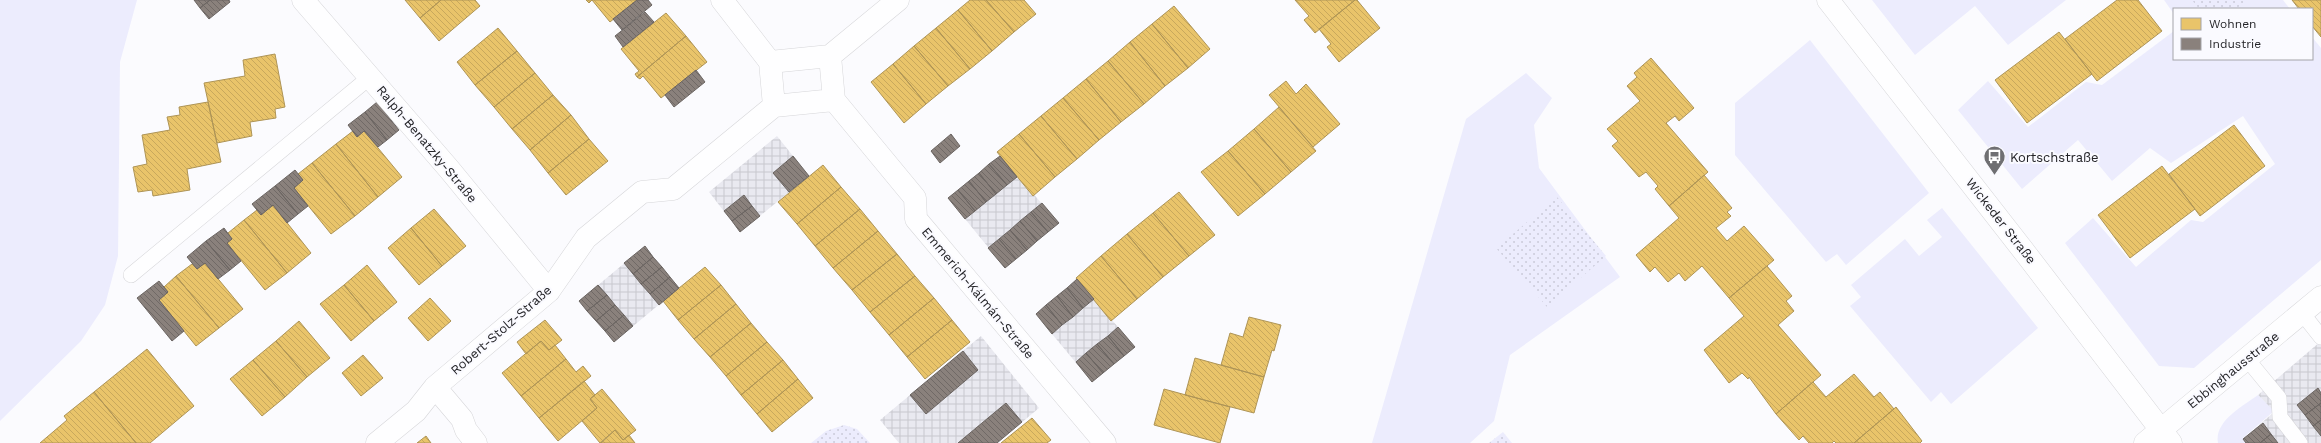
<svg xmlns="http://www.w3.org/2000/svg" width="2321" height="443" font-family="'Work Sans',sans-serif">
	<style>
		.industrial { fill: url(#industrial-grid) }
		.grass { fill: #ececfd }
		.park { fill: url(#park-dots) }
		.homes { fill: url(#homes-back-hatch); stroke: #ae9456 }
		.industry { fill: url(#industry-back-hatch); stroke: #6b6562 }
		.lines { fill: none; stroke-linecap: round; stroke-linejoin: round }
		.service-casing { stroke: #d6d6d9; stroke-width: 16 }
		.minor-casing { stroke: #d6d6d9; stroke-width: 23 }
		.service { stroke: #fefeff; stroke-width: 15 }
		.minor { stroke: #fefeff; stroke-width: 22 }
		.labels { text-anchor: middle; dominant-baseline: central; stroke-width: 4; stroke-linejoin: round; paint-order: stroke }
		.street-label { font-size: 13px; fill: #232327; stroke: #fafaff }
		.poi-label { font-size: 13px; fill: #232327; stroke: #fafaff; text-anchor: start }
	</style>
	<defs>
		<pattern id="industrial-grid" width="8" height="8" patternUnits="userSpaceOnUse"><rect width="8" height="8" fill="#e9e9f0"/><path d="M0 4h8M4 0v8" fill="none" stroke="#c8c8ce"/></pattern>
		<pattern id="park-dots" width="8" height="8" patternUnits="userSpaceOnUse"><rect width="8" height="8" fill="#ececfd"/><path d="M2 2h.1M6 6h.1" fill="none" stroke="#cacad9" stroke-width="1.8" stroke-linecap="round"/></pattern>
		<pattern id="homes-back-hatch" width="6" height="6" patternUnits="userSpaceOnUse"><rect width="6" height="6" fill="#e9c46a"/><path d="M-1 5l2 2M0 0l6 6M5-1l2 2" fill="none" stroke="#c8a85c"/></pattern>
		<pattern id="industry-back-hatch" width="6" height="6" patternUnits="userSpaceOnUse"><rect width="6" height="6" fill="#8a817c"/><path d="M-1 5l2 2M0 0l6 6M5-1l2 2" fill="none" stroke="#706966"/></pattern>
	</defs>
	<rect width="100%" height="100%" fill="#fbfbfe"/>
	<!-- industrial -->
	<path class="industrial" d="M777,136L809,176L740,232L709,192Z
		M1000,156L1059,223L1005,268L948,198Z
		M645,246L679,288L614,342L579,301Z
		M1077,279L1135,347L1092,382L1052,334L1046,305Z
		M981,336L1039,408L997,443H899L880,420Z
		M2321,341V443H2246L2243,439L2274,412L2258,395Z"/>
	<!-- grass -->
	<path class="grass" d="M0,0H137L120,62L118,256L105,305L81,341L0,421Z
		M1872,0H2066L2008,45L1975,6L1915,55Z
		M2164,0H2283L2290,9H2174V14Z
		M2174,31V59H2312V37L2321,48V260L2194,368L2159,366L2065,243L2093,218L2136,267L2191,220L2203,222L2275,164L2243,116L2171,163L2150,148L2112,181L2078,140L2022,189L1958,110L1988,81L2028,127L2086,82L2102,85Z
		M1810,40L1929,193L1846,265L1837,254L1826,262L1735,155V103Z
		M1526,73L1552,98L1534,125L1539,168L1620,277L1510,355L1494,421L1470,443H1372L1466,119Z
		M1942,208L2038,328L1951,404L1941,392L1931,402L1850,306L1861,297L1851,285L1905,239L1919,256L1942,237L1927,220Z
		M2258,395L2274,411L2243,438L2246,443H2218C2214,421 2243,406 2258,395Z"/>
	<!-- park -->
	<path class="park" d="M2192,0H2247L2236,9H2199Z
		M1557,197L1606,256L1547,307L1496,248Z
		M844,425L857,429L870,443H811L826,431Z
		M1503,432L1512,443H1489Z"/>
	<!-- homes -->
	<path class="homes" d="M405,0H441L420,18Z
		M441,0H475L480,6L439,41L420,18Z
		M586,0H637L610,22L592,0L589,3Z
		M970,0H986L1014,32L992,51L958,10Z
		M986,0H1024L1036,14L1014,32Z
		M1295,0H1355L1315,33L1304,20L1309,16Z
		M1355,0H1357L1380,28L1339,62L1327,47L1331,44L1319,29Z
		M2117,0H2138L2162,31L2097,81L2065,39Z
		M2292,0H2321V37L2312,26V9H2299Z
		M1174,6L1210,49L1188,68L1152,24Z
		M958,10L992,51L970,69L936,28Z
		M666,13L686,36L637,77L635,74L639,71L621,49Z
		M1152,24L1188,68L1165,86L1130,42Z
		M498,28L517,51L475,85L457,62Z
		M936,28L970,69L948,86L914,46Z
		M2059,32L2092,74L2027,123L1995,80Z
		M686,36L707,62L661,98L643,76L640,79L637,77Z
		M1130,42L1165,86L1144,104L1108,61Z
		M914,46L948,86L926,104L893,64Z
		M517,51L535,73L494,107L475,85Z
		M275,54L285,107L275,109L276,118L250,122L252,136L217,143L204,83L245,76L243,60Z
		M1651,58L1694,108L1679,121L1675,116L1666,123L1708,172L1669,206L1655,189L1658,186L1646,172L1639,177L1612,146L1618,141L1607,129L1640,101L1627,86L1637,77L1634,73Z
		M1108,61L1144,104L1121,122L1086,79Z
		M893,64L926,104L904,123L871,82Z
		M535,73L553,95L512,129L494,107Z
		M1086,79L1121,122L1099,140L1063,98Z
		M1286,81L1296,94L1306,84L1340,124L1313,147L1269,95Z
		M553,95L571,115L530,150L512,129Z
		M1063,98L1099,140L1077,159L1041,116Z
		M208,102L221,162L187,169L190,190L153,196L152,190L138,192L133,167L147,164L142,135L170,130L167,117L180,115L179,107Z
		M1279,107L1316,151L1291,172L1254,129Z
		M571,115L589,139L548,173L530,150Z
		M1041,116L1077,159L1055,177L1019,134Z
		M2234,125L2265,166L2200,216L2169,174Z
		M1254,129L1291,172L1265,194L1228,151Z
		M353,131L357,137L364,131L402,177L378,197L336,144Z
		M1019,134L1055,177L1033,196L997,152Z
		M589,139L608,161L566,195L548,173Z
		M336,144L378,197L355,216L312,163Z
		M1228,151L1265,194L1238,216L1201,172Z
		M312,163L355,216L331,234L294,188L303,180L298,174Z
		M823,165L841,187L797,224L778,202Z
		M2162,166L2195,209L2130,258L2098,215Z
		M1704,175L1732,208L1727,212L1731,216L1716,228L1727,241L1744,226L1774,260L1729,298L1702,266L1685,281L1679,273L1668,282L1655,267L1650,272L1636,255L1679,218L1669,206Z
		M841,187L860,209L815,246L797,224Z
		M1179,192L1215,235L1189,256L1153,213Z
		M273,205L311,253L287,273L244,220L257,210L261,215Z
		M434,209L466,246L442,266L411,228Z
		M860,209L878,231L833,268L815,246Z
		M1153,213L1189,256L1163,277L1127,234Z
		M244,220L287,273L265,290L227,243L232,239L228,233Z
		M411,228L442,266L419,285L388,248Z
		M878,231L897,254L852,290L833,268Z
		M1127,234L1163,277L1137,299L1101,256Z
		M897,254L915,276L870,312L852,290Z
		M1101,256L1137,299L1111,321L1076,278Z
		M205,263L243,309L219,328L176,276L192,264L197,269Z
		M367,265L397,302L374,321L344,285Z
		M1767,266L1792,296L1786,301L1794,311L1778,325L1821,375L1776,414L1749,377L1748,379L1742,373L1729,383L1704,350L1744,316L1729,298Z
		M705,267L721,285L678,320L663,301Z
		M176,276L219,328L196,346L159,300L168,292L164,287Z
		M915,276L934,298L889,335L870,312Z
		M344,285L374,321L351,341L320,304Z
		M721,285L736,304L694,339L678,320Z
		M430,298L451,321L428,341L408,318Z
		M934,298L952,320L907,357L889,335Z
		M736,304L751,323L710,357L694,339Z
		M1249,317L1281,325L1274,351L1272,350L1264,377L1221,365L1230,333L1243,337Z
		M545,320L562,340L549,350L541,341L526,354L517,342Z
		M952,320L970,342L925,379L907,357Z
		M299,321L330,358L307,377L276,341Z
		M751,323L767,342L726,376L710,357Z
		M276,341L307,377L285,397L253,360Z
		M541,341L549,350L555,345L566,359L521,396L502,373Z
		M767,342L783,360L741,395L726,376Z
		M147,349L194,406L150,443H136L94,392Z
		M363,355L383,378L361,396L342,373Z
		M1195,358L1264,377L1254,413L1185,395Z
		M566,359L576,372L583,366L591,376L539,418L521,396Z
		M253,360L285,397L262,416L230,379Z
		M783,360L798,379L757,414L741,395Z
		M1854,374L1874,397L1880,392L1894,409L1854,443H1836L1834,441L1832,443H1809L1803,436L1799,440L1776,414L1813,382L1826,397Z
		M798,379L813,398L772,432L757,414Z
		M584,381L595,395L590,399L597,408L558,441L539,418Z
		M602,389L636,430L623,440L615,430L600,443L582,421L597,408L590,399Z
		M1164,389L1230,407L1220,443L1154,425Z
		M94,392L136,443H40L67,420L64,416Z
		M1896,407L1922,441L1920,443H1854Z
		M1032,418L1051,440L1047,443H1001Z
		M615,430L623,440L629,435L635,443H601Z
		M426,436L431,443H417Z"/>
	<!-- industry -->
	<path class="industry" d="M194,0H210L200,8Z
		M210,0H229L230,2L209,19L200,8Z
		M637,0H648L652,5L622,30L613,19Z
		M645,12L654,22L623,47L615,36Z
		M696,70L705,82L674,107L665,95Z
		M377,102L399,130L387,140L365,112Z
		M365,112L387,140L378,147L364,131L357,137L348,125Z
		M951,134L960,146L940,163L931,151Z
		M793,156L809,176L789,192L773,173Z
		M1000,156L1017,177L1007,185L989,164Z
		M989,164L1007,185L996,194L979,173Z
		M295,170L303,180L294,188L308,206L298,214L275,186Z
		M979,173L996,194L986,202L969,181Z
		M969,181L986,202L975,211L958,190Z
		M275,186L298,214L287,223L273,205L261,215L252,204Z
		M958,190L975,211L965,219L948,198Z
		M744,195L752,206L732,221L724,211Z
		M1042,203L1059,223L1048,232L1031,212Z
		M752,206L760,216L740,232L732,221Z
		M1031,212L1048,232L1037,241L1020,221Z
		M1020,221L1037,241L1027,250L1010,230Z
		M224,228L232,239L227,243L241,261L230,270L206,241Z
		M1010,230L1027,250L1016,259L999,239Z
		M999,239L1016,259L1005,268L988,248Z
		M206,241L230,270L218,279L205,263L197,269L187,257Z
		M645,246L653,257L633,274L624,263Z
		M653,257L662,267L641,284L633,274Z
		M662,267L670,277L650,294L641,284Z
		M670,277L679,288L659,305L650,294Z
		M1077,279L1094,299L1083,308L1067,288Z
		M159,281L168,292L159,300L184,331L172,341L137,298Z
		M598,285L607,295L587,311L579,301Z
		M1067,288L1083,308L1073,317L1057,296Z
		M607,295L615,305L596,321L587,311Z
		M1057,296L1073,317L1062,325L1046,305Z
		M615,305L624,315L605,331L596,321Z
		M1046,305L1062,325L1052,334L1036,314Z
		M624,315L633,326L614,342L605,331Z
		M1118,327L1135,347L1124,356L1108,336Z
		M1108,336L1124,356L1114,364L1097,344Z
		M1097,344L1114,364L1103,373L1086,353Z
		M963,351L978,370L926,414L910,395Z
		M1086,353L1103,373L1092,382L1076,362Z
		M2318,388L2321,393V403L2305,415L2297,405Z
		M1006,403L1022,422L997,443H958Z
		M2321,403V420L2313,426L2305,415Z
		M2321,420V436L2313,426Z
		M2263,423L2271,434L2260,443H2246L2243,439Z
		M2271,434L2278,443H2260Z"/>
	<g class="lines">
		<defs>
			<path id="service" d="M131,275L370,77
				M2302,313L2321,337
				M2247,359L2279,398L2280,417L2300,443"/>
			<path id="minor" d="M303,0L449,169L549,291
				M722,0L770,62
				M1828,0L2026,254L2171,443
				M834,100L915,198L916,219L1105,443
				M774,106L770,62L830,56L898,0
				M435,387L462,419L466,430L476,443
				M377,443L416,411L435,387L549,291L586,238L642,192L673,189L774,106L834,100L830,56
				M2145,443L2321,297"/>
		</defs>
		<!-- service casing -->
		<use href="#service" class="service-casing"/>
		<!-- minor casing -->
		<use href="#minor" class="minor-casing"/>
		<!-- service -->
		<use href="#service" class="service"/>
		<!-- minor -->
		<use href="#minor" class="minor"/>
	</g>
	<!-- icons -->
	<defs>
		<symbol id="bus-pin" viewBox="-11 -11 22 30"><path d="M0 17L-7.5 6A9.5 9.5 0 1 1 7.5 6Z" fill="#6f6f72" stroke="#fafaff"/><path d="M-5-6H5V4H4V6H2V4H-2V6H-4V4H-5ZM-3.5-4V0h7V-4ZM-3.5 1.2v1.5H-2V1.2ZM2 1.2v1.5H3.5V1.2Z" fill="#fff"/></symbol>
	</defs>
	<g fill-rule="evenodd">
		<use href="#bus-pin" x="1982" y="144" width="25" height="34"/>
	</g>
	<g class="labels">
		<!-- street labels -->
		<g class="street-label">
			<text transform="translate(427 144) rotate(50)">Ralph-Benatzky-Straße</text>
			<text transform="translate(2001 221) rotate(52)">Wickeder Straße</text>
			<text transform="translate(978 293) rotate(50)">Emmerich-Kálmán-Straße</text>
			<text transform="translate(501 330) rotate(-41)">Robert-Stolz-Straße</text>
			<text transform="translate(2233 370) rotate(-39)">Ebbinghausstraße</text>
		</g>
		<!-- poi labels -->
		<g class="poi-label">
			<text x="2010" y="157">Kortschstraße</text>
		</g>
	</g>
	<!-- legend -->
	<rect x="2173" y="8" width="140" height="52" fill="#fafaff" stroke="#a4a4a9"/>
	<rect x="2181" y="18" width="20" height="12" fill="#e9c46a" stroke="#a4a4a9"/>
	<text x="2209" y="28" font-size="12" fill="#232327">Wohnen</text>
	<rect x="2181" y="38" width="20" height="12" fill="#8a817c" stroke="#a4a4a9"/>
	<text x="2209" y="48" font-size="12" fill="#232327">Industrie</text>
</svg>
